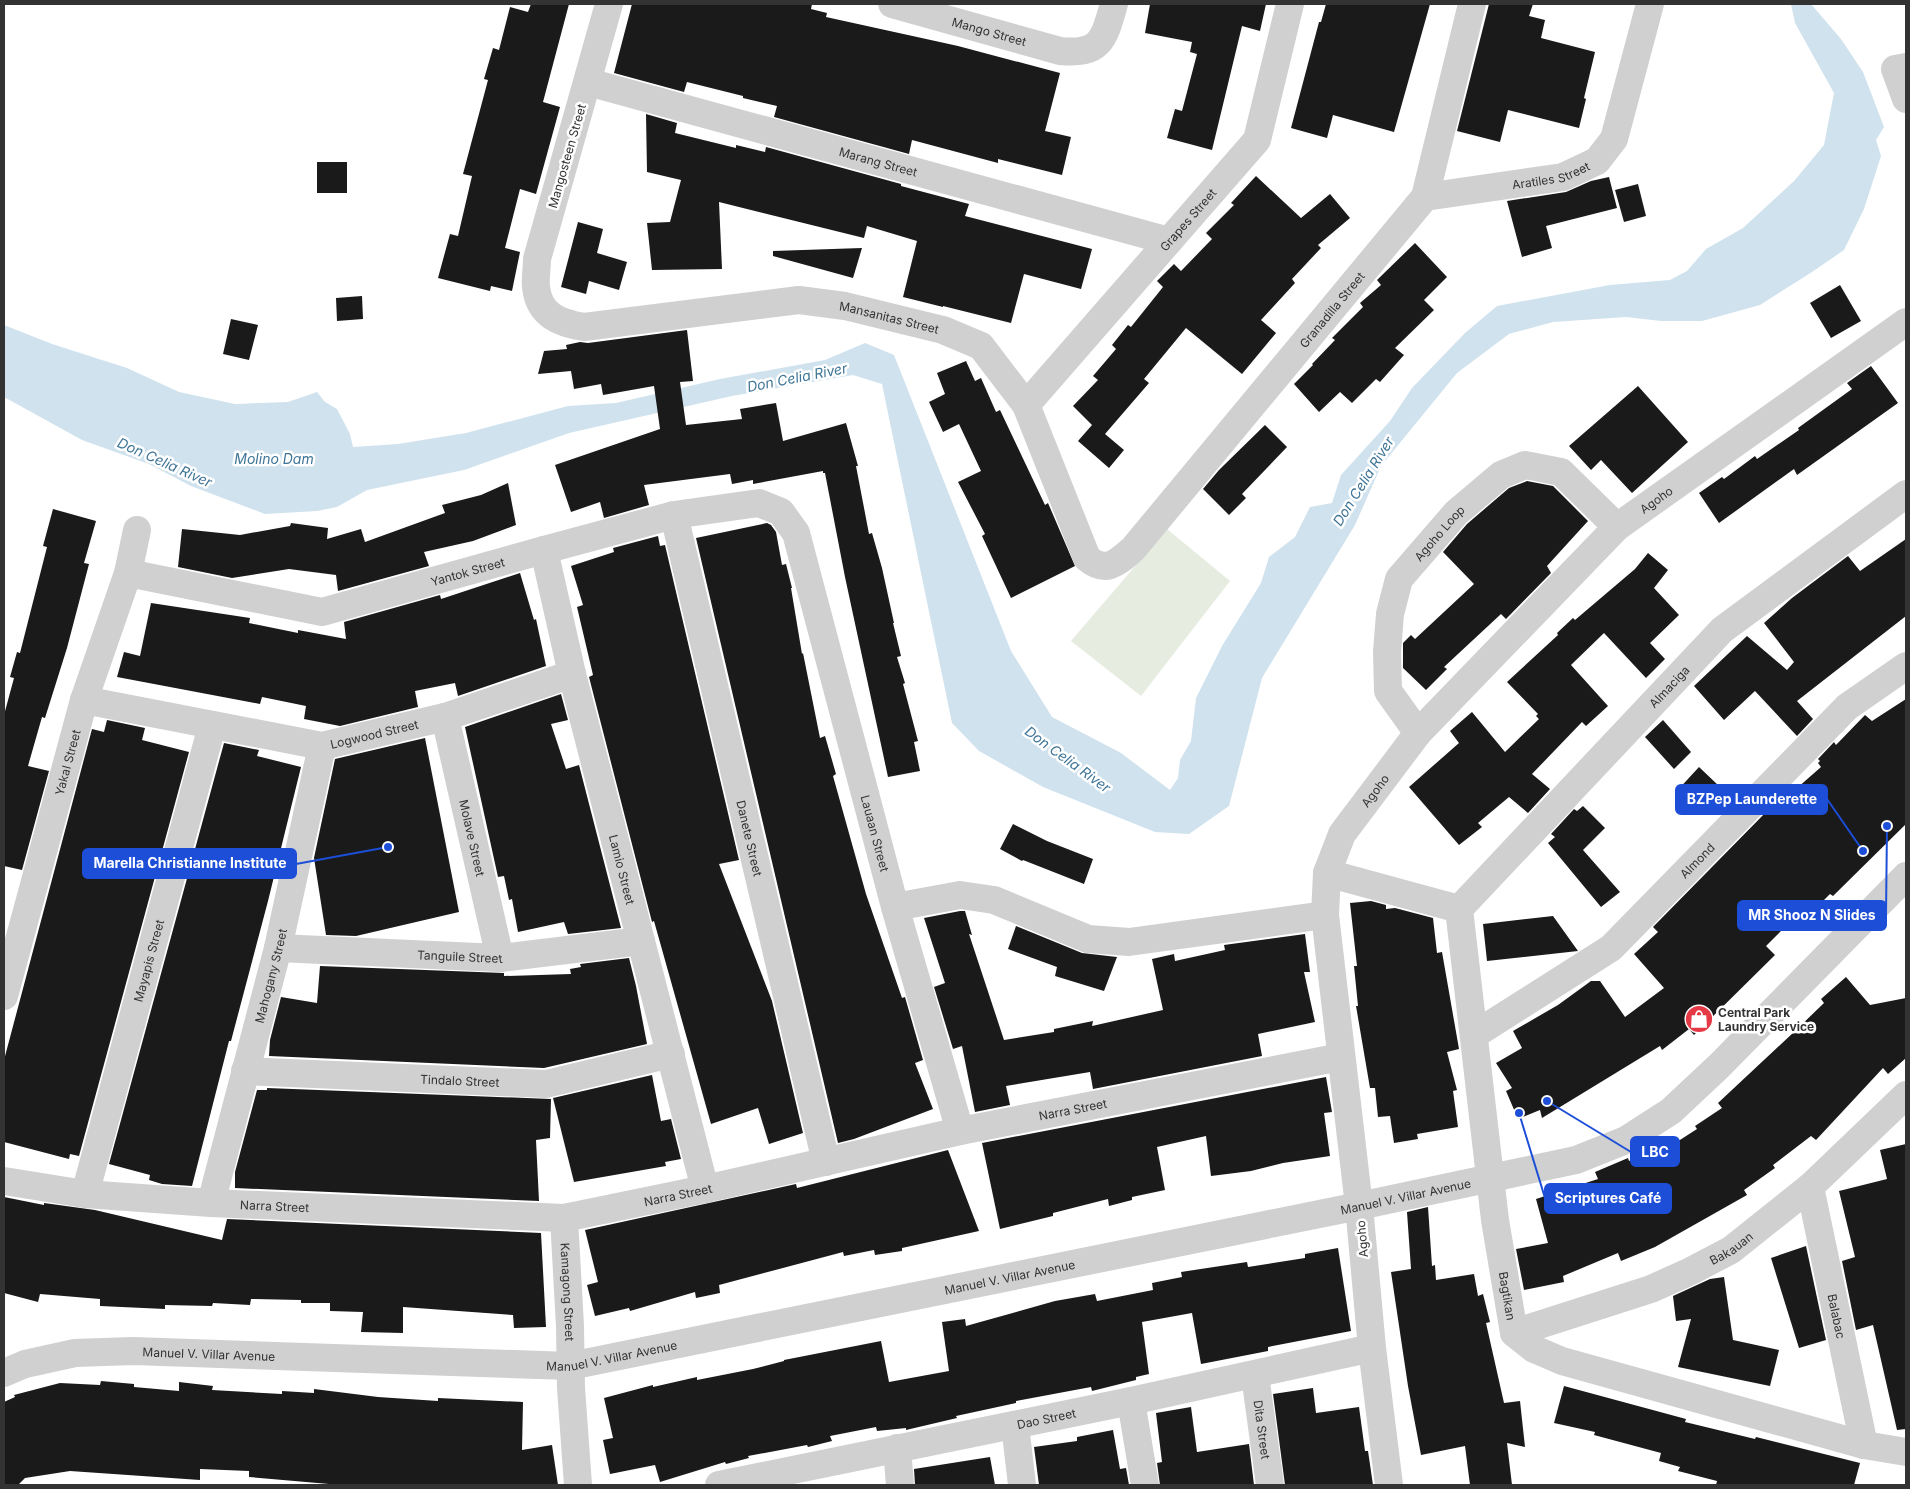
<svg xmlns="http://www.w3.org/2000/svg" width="1910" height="1489" font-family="Inter,sans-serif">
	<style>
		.green { fill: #e6ecdf }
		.water { fill: #cfe2ee }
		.building { fill: #1a1a1a }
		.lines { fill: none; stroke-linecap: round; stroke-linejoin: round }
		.minor { stroke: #d0d0d0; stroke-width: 28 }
		.tertiary { stroke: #d0d0d0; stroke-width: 28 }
		.labels { text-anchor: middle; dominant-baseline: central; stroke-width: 5; stroke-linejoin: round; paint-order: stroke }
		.street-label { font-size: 12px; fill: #333; stroke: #fff }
		.poi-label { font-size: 12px; font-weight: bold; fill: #333; stroke: #fff; text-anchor: start }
		.water-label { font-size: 14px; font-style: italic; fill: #3f7597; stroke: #fff }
		.leader { fill: none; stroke: #1d4ed8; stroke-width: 2 }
		.callout-dot { fill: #1d4ed8; stroke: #fff; stroke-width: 2 }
		.callout { fill: #1d4ed8; stroke: #1d4ed8; stroke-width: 2 }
		.callout-label { font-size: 14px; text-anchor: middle; font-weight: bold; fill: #fff }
	</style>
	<rect width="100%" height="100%" fill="#fff"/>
	<!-- green -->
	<path class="green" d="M1167,529L1230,581L1141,696L1071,641Z"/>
	<!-- water -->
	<path class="water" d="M1791,4H1811L1841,39L1863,72L1884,127L1876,140L1881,156L1864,209L1844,250L1812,272L1760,305L1702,321H1661L1626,317L1553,322L1509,334L1457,373L1381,466L1355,525L1262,678L1229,806L1189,834L1155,832L1043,787L979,751L952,723L882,384L853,375L732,396L569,433L464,470L367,490L337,507L317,511L265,514L191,486L149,464L82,440L4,397V325L52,344L127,368L179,392L235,404L288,402L317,392L325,402L337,409L350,434L353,447L398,444L466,433L568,406L616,403L720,379L825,360L865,343L894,355L1011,651L1052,717L1121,753L1170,790L1178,778L1180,760L1191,741L1196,698L1222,646L1261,583L1269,557L1295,537L1310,507L1332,503L1341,475L1390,421L1412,388L1465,333L1497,306L1610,285L1670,280L1687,271L1706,249L1743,228L1794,181L1824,145L1834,93L1795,23Z"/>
	<!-- building -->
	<path class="building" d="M531,4H569L543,102L560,107L536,194L520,189L505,248L520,252L512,291L491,286L490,291L438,278L450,234L458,236L472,176L463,174L488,80L484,79L493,48L499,50L510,7L528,12Z
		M632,4H812L811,9L827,13L826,17L958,46L1060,73L1045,131L1071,137L1062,175L998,159V163L912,140L909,154L774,117L777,106L743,98V96L687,82L684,92L614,73Z
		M1150,4H1266L1260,31L1242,26L1212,150L1167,138L1175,109L1182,111L1197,54L1190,52L1192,42L1145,33Z
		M1326,4H1430L1394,132L1333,115L1327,138L1291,128L1319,22H1321Z
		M1489,4H1533L1529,16L1545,20L1541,38L1595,52L1584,98L1586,99L1579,128L1508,110L1500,142L1457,131Z
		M646,114L677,123L675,133L736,148V145L765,152L766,147L901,184V186L969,204L965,216L1092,249L1081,289L1024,274L1011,323L943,306V307L903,297L917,241L867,226L864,238L719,202L722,269L652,270L647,223L670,222L681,180L647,172Z
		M317,162H347V193H317Z
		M1256,176L1301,218L1330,194L1350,218L1318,245L1321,248L1292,279L1295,283L1261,320L1276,333L1242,374L1186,328L1144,379L1149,383L1105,434L1124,450L1109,468L1078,441L1092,425L1073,406L1098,380L1093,376L1116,349L1112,345L1128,325L1131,327L1163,287L1157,281L1174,264L1181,271L1212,239L1206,233L1234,205L1231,203Z
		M1609,177L1617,208L1546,226L1552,248L1522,257L1507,201L1566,192L1591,181Z
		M1638,184L1646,216L1624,222L1615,190Z
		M578,222L603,229L597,253L627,262L619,290L589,281L586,294L561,287Z
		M1415,243L1447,277L1424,300L1434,310L1395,348L1404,355L1380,382L1376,379L1352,403L1340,392L1319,412L1294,384L1313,365L1312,364L1335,340L1332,338L1363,307L1360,303L1381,285L1377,280Z
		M862,248L853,278L773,256V251Z
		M1840,285L1861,321L1831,338L1810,303Z
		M362,296L363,319L337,321L336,298Z
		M231,319L258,325L249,360L223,354Z
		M687,330L693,381L680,382L686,425L742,419L740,409L776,403L783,441L846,423L858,466H856L869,534L872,533L882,568L894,623H893L901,656L897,657L905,683L903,684L918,741L914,742L920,771L888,777L845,577L825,473H823V471L753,484V480L732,484L730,474L644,485L649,505L604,518L600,502L571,512L555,465L660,429L654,386L603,395L601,384L574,389L571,371L538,374L544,351L567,349L566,345L580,342L588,343Z
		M966,361L975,381L981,378L996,412L1000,410L1045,505L1048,503L1075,566L1011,598L982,536L985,534L958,482L981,471L959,424L943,432L929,402L945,394L937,373Z
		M1871,366L1898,403L1797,475L1794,469L1719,523L1699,493L1722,477L1724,479L1755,456L1757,459L1799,430L1798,428L1852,389L1847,383Z
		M1638,386L1688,442L1632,493L1601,460L1591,470L1569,446Z
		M1265,425L1287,447L1242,494L1246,498L1229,515L1203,489L1219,470Z
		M1527,481L1553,486L1588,521L1547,566L1551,573L1506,619L1501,614L1444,667L1447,669L1426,690L1403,668V643L1411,635L1415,639L1474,584L1443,552L1467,524L1509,488Z
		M508,483L516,525L473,541L424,552L429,566L338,591L336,575L289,569L232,578L178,567L182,529L240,535L290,526L291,523L328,528L327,539L361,529L365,542L445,513L442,505L481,495Z
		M53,509L96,521L84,563L89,564L67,648L45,718L42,717L28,766L49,771L22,870L4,866V715L14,678L10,677L17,652L20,653L47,547L43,546Z
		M767,523L771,525L776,532L782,565L786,564L792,588H791L802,654L803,653L820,738L825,736L836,774L833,776L866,894L902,998L905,997L923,1060L915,1063L933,1109L854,1139L838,1143L696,538Z
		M658,536L660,546L665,545L739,860L719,864L772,1001L803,1133L769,1144L758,1108L711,1124L654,921L652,922L589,677L593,675L577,607L583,605L571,566L614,552L613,548Z
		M1906,539V616L1797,701L1813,719L1797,736L1755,691L1724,720L1694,686L1747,636L1787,670L1794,662L1764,623L1792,598L1848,556L1860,571Z
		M1648,553L1668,570L1654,588L1679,615L1650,643L1665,659L1646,678L1604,633L1571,665L1608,706L1586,726L1582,722L1532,774L1550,789L1528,813L1509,797L1478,823L1482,827L1459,845L1409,787L1459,743L1450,731L1472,712L1505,752L1539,719L1536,716L1538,714L1507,682L1558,635L1557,633L1573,618L1575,620L1635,569Z
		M520,573L534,620L536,619L546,666L458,696L455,683L415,691L418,707L340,726L304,719L306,706L262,697L260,704L117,677L124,652L140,656L151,603L250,618L249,623L298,633V630L346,639L344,622L440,595L441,599Z
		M561,694L568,720L551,724L566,769L579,765L621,928L568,934L564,922L518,932L512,899L509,900L504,876L498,877L465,727Z
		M1906,699V824L1833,896L1830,894L1810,914L1804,908L1766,946L1775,955L1694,1035L1689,1029L1662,1050L1660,1046L1542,1118L1540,1110L1518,1119L1506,1091L1512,1088L1496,1063L1522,1048L1513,1031L1558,1005L1591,981H1600L1625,1017L1664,988L1634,954L1658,932L1653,927L1770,808L1772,810L1821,767L1818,763L1820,761L1818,759L1834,742L1836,745L1865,715L1872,721Z
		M107,720L145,728L142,740L189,752L79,1156L70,1154L69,1159L4,1142V1060L92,729L104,732Z
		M1663,720L1691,752L1674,769L1645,737Z
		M425,738L459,912L356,936L326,935L314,858L335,759Z
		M224,743L259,750L257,756L301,767L268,901L231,1041H229L192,1186L162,1184L149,1180L150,1175L109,1164Z
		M1699,767L1719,786L1696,812L1675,793Z
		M1583,806L1605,828L1583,850L1620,892L1601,907L1548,843L1555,837L1551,834L1574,809L1577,811Z
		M1013,824L1047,841L1093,859L1084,884L1023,860L1022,861L1000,849Z
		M1371,901L1386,905V909L1395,908L1433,918L1437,953L1442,952L1459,1049L1447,1052L1457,1090L1453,1091L1458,1127L1417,1134L1418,1139L1394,1143L1390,1116L1378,1117L1375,1088H1370L1356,1006H1358L1354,966H1357L1350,903Z
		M960,911H965L972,935L969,934L1004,1040L1054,1032V1029L1093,1021L1092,1026L1163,1010L1152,959L1174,954L1175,961L1225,950L1224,945L1305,934L1310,972H1304L1315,1022L1258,1034L1262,1056L1093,1089L1090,1072L1006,1086L1010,1105L975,1112L962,1046L953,1049L934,987L945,983L924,918Z
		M1553,916L1578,951L1487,961L1483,924Z
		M1016,926L1082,953L1117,957L1104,991L1055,976L1057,967L1008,949Z
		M629,958L636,986L647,1044L544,1068L269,1056L270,1040L281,997L317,1003L320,966L504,973V976L571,974L570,969L581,967L580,964Z
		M1846,977L1870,1005L1906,998V1058L1888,1074L1883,1068L1816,1140L1811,1136L1773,1165L1775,1168L1744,1190L1747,1195L1655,1247L1621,1261L1618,1253L1563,1276L1564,1282L1524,1290L1516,1249L1548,1243L1536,1199L1598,1179L1595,1172L1628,1158L1629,1161L1652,1150L1655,1156L1697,1129L1695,1126L1722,1108L1718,1103L1795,1031L1824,1003L1821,999Z
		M652,1075L661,1121L671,1119L681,1159L665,1162L666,1166L574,1182L553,1098Z
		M1326,1077L1332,1112L1324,1113L1330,1156L1283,1163L1251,1171L1211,1176L1206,1136L1157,1147L1165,1190L1132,1197V1200L1109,1206L1108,1199L1053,1213V1216L1000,1229L982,1143Z
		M267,1088L551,1099L550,1138L536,1140L539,1201L235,1188V1172L257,1090H267Z
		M1906,1144V1429L1897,1430L1873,1325L1856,1330L1842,1261L1855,1257L1839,1191L1887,1179L1880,1150Z
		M948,1150L979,1231L902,1248V1251L875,1255L874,1250L844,1256L843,1252L719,1285L720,1293L696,1298L695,1292L630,1311L629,1308L595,1316L587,1285L598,1282L585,1230L796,1184L797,1188Z
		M4,1197L44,1205V1203L95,1210L222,1240L227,1219L541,1233L546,1327L514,1328L513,1315L403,1307V1333L361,1332L363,1312L330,1311V1303H301V1300L251,1299L250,1305L213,1303L212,1306L165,1305V1309L100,1306V1299L40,1294L38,1302L4,1293Z
		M1428,1207L1432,1266L1435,1265L1436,1280L1474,1274L1478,1296L1483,1294L1490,1322L1486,1323L1504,1403L1520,1401L1525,1447L1507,1443L1512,1485H1470L1465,1446L1421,1455L1408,1386L1391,1272L1411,1269L1407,1212Z
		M1806,1246L1826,1340L1799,1348L1771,1258Z
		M1338,1248L1351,1331L1268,1347V1351L1201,1364L1192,1313L1142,1322L1149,1374L1136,1377V1380L1092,1391L1091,1387L1016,1401V1403L956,1416L957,1418L906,1430V1428L877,1431L876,1427L830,1436L832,1441L808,1447L807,1445L748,1456L749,1458L726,1464L725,1462L660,1482L655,1465L610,1474L603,1440L613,1438L604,1398L653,1385V1387L697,1377V1380L753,1369L784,1361V1360L881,1341L889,1382L949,1371L942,1322L965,1319L966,1326L1055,1301L1095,1294L1097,1301L1153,1290L1152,1283L1182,1277L1181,1272L1247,1262L1248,1267L1305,1258V1254Z
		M1724,1277L1733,1340L1779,1350L1770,1386L1678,1367L1691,1319L1676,1321L1673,1296L1710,1279Z
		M101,1381L134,1384V1387L179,1391V1382L213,1386L212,1390L282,1394V1391L314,1393V1389L378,1397L438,1401V1398L523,1402L522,1450L552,1445L558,1485L329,1484L249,1477V1471L200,1469V1480L70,1471L25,1478L18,1485H4V1402L15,1397L14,1395L60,1383L100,1385Z
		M1564,1386L1686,1419L1685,1422L1755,1439L1756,1437L1860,1463L1854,1485H1716L1717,1481L1678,1471L1680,1467L1659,1461L1661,1453L1594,1435L1595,1432L1554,1423Z
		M1313,1388L1316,1413L1359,1407L1365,1451H1368L1373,1485H1285L1273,1394Z
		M1191,1407L1197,1452L1249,1444L1254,1485H1160L1157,1463L1162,1462L1156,1413Z
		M1113,1430L1120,1469L1126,1468L1129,1485H1039L1034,1447L1077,1441V1437Z
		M990,1457L995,1485H915L914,1469Z"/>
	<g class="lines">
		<!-- minor -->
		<g class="minor">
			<path id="s1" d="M609,4L537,259C537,268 535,278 536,287C539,315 559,323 584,327L799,300L845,306L943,330L981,346L1026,405L1087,558C1106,574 1117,563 1133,549L1425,197L1472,4"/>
			<path id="s2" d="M892,4L1060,51C1101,55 1104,39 1114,4"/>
			<path d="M1906,67L1895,69L1906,99"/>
			<path id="s3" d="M588,82L1169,241"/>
			<path id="s4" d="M1425,197L1563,177L1597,161L1614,139L1650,4"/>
			<path id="s5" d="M1026,405L1257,140L1290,4"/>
			<path id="s6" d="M674,515L826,1162"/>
			<path id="s7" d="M544,550L572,674L705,1189"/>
			<path id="s8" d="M128,573L322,612L544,550L674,515L759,503L781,512L796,533L895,907L960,1131"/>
			<path id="s9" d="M84,700L322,746L445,717L572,674"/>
			<path id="s10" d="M445,717L500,958"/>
			<path id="s11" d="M1418,733L1388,691L1387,652L1390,614L1399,579L1456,513L1501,475L1525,465L1561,472L1617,527"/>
			<path d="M1327,873L1459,909"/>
			<path d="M895,907L960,895L994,900L1088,939L1129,942L1325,915"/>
			<path id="s12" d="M1459,909L1495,1220L1514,1333L1534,1349L1562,1361L1864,1445L1906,1452"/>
			<path id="s13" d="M1459,909L1722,630L1906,494"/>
			<path id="s14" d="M278,948L500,958L641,941"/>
			<path id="s15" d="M4,996L84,700L128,573L137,530"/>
			<path id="s16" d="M1474,1035L1611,948L1847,707L1906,666"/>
			<path id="s17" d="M245,1071L546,1084L671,1054"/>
			<path id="s18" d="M4,1181L85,1194L211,1203L564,1218L705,1189L960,1131L1341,1057"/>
			<path id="s19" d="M1810,1187L1864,1445"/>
			<path id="s20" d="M85,1194L212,726"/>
			<path id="s21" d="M211,1203L278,948L322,746"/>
			<path id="s22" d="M564,1218L570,1326L571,1388L578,1485"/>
			<path id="s23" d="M1514,1333L1651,1289L1691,1271L1731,1250L1810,1187L1906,1095"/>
			<path id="s24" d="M1255,1375L1270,1485"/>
			<path d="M1131,1401L1145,1485"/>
			<path d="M1015,1425L1022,1485"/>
			<path d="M897,1448L900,1485"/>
			<path id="s25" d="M719,1485L1131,1401L1372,1348"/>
			<path id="s26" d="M1389,1485L1372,1348L1359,1206L1325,915L1327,873L1342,834L1418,733L1617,527L1906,322"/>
		</g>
		<!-- tertiary -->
		<path class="tertiary" id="s27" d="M4,1373L25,1364L75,1353L133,1351L570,1366L1359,1206L1576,1160L1626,1140L1671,1111L1719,1066L1906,876"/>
	</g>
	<!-- icons -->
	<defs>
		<symbol id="shop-disc" viewBox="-11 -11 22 22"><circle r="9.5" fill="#e63946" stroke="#fff"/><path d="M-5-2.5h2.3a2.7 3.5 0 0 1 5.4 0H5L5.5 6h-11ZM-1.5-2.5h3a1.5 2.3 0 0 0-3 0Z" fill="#fff"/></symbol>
	</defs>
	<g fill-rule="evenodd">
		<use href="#shop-disc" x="1683" y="1003" width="32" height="32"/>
	</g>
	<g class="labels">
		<!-- street labels -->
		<g class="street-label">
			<text stroke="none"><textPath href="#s2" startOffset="101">Mango Street</textPath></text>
			<text transform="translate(567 156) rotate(-74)">Mangosteen Street</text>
			<text stroke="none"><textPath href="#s3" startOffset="301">Marang Street</textPath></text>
			<text stroke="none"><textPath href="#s4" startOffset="128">Aratiles Street</textPath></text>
			<text stroke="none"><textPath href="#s5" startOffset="246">Grapes Street</textPath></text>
			<text stroke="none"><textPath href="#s1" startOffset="1370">Granadilla Street</textPath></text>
			<text stroke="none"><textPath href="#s1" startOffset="670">Mansanitas Street</textPath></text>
			<text stroke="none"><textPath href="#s26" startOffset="1118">Agoho</textPath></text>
			<text stroke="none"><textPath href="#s11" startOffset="226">Agoho Loop</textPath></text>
			<text stroke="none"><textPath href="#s8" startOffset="349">Yantok Street</textPath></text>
			<text stroke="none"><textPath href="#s13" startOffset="306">Almaciga</textPath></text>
			<text stroke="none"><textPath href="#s9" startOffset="296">Logwood Street</textPath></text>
			<text stroke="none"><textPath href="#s15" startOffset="242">Yakal Street</textPath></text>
			<text stroke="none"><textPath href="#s26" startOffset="712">Agoho</textPath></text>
			<text stroke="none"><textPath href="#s8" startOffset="1009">Lauaan Street</textPath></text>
			<text stroke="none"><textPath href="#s10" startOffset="124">Molave Street</textPath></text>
			<text stroke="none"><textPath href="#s6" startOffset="332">Danete Street</textPath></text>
			<text stroke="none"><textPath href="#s16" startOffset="285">Almond</textPath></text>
			<text stroke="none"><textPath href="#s7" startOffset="329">Lamio Street</textPath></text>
			<text stroke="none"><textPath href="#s14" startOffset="182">Tanguile Street</textPath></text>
			<text stroke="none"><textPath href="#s20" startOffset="242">Mayapis Street</textPath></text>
			<text stroke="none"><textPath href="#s21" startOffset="235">Mahogany Street</textPath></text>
			<text stroke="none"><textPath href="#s17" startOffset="215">Tindalo Street</textPath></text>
			<text stroke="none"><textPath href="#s18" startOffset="1082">Narra Street</textPath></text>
			<text stroke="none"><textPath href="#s18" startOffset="678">Narra Street</textPath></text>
			<text stroke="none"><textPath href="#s27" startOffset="1422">Manuel V. Villar Avenue</textPath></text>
			<text stroke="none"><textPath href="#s18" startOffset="272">Narra Street</textPath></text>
			<text transform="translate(1362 1239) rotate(-95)">Agoho</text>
			<text stroke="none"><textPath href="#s23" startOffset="234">Bakauan</textPath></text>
			<text stroke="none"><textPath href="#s27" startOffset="1018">Manuel V. Villar Avenue</textPath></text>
			<text stroke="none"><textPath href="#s22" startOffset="74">Kamagong Street</textPath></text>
			<text stroke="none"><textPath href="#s12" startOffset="390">Bagtikan</textPath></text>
			<text stroke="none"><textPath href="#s19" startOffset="132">Balabac</textPath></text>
			<text stroke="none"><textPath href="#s27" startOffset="208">Manuel V. Villar Avenue</textPath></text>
			<text stroke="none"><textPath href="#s27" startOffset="612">Manuel V. Villar Avenue</textPath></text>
			<text stroke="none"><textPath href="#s25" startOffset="334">Dao Street</textPath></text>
			<text stroke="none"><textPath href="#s24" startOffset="55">Dita Street</textPath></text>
		</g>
		<!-- poi labels -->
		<g class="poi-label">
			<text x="1718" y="1012">Central Park<tspan x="1718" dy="14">Laundry Service</tspan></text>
		</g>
		<!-- water labels -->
		<g class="water-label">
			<text transform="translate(797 377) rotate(-11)">Don Celia River</text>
			<text x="274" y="458">Molino Dam</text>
			<text transform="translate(165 462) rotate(24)">Don Celia River</text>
			<text transform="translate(1363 481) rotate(-58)">Don Celia River</text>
			<text transform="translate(1068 759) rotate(36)">Don Celia River</text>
		</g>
	</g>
	<!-- callouts -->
	<path class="leader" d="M1863 851L1827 799M388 847L296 864M1887 826L1886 915M1547 1101L1631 1152M1519 1113L1545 1198"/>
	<g class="callout-dot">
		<circle cx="1863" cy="851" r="5"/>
		<circle cx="388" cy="847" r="5"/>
		<circle cx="1887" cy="826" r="5"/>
		<circle cx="1547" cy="1101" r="5"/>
		<circle cx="1519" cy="1113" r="5"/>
	</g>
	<g class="callout">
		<rect x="1676" y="785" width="151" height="29" rx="5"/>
		<rect x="83" y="849" width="213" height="29" rx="5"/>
		<rect x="1738" y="901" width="148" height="29" rx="5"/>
		<rect x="1631" y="1137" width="48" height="29" rx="5"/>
		<rect x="1545" y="1184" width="126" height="29" rx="5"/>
	</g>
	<g class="callout-label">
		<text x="1752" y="804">BZPep Launderette</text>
		<text x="190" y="868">Marella Christianne Institute</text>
		<text x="1812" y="920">MR Shooz N Slides</text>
		<text x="1655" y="1157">LBC</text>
		<text x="1608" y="1203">Scriptures Café</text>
	</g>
	<!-- border -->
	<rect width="1910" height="1489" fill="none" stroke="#333333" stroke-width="10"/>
</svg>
